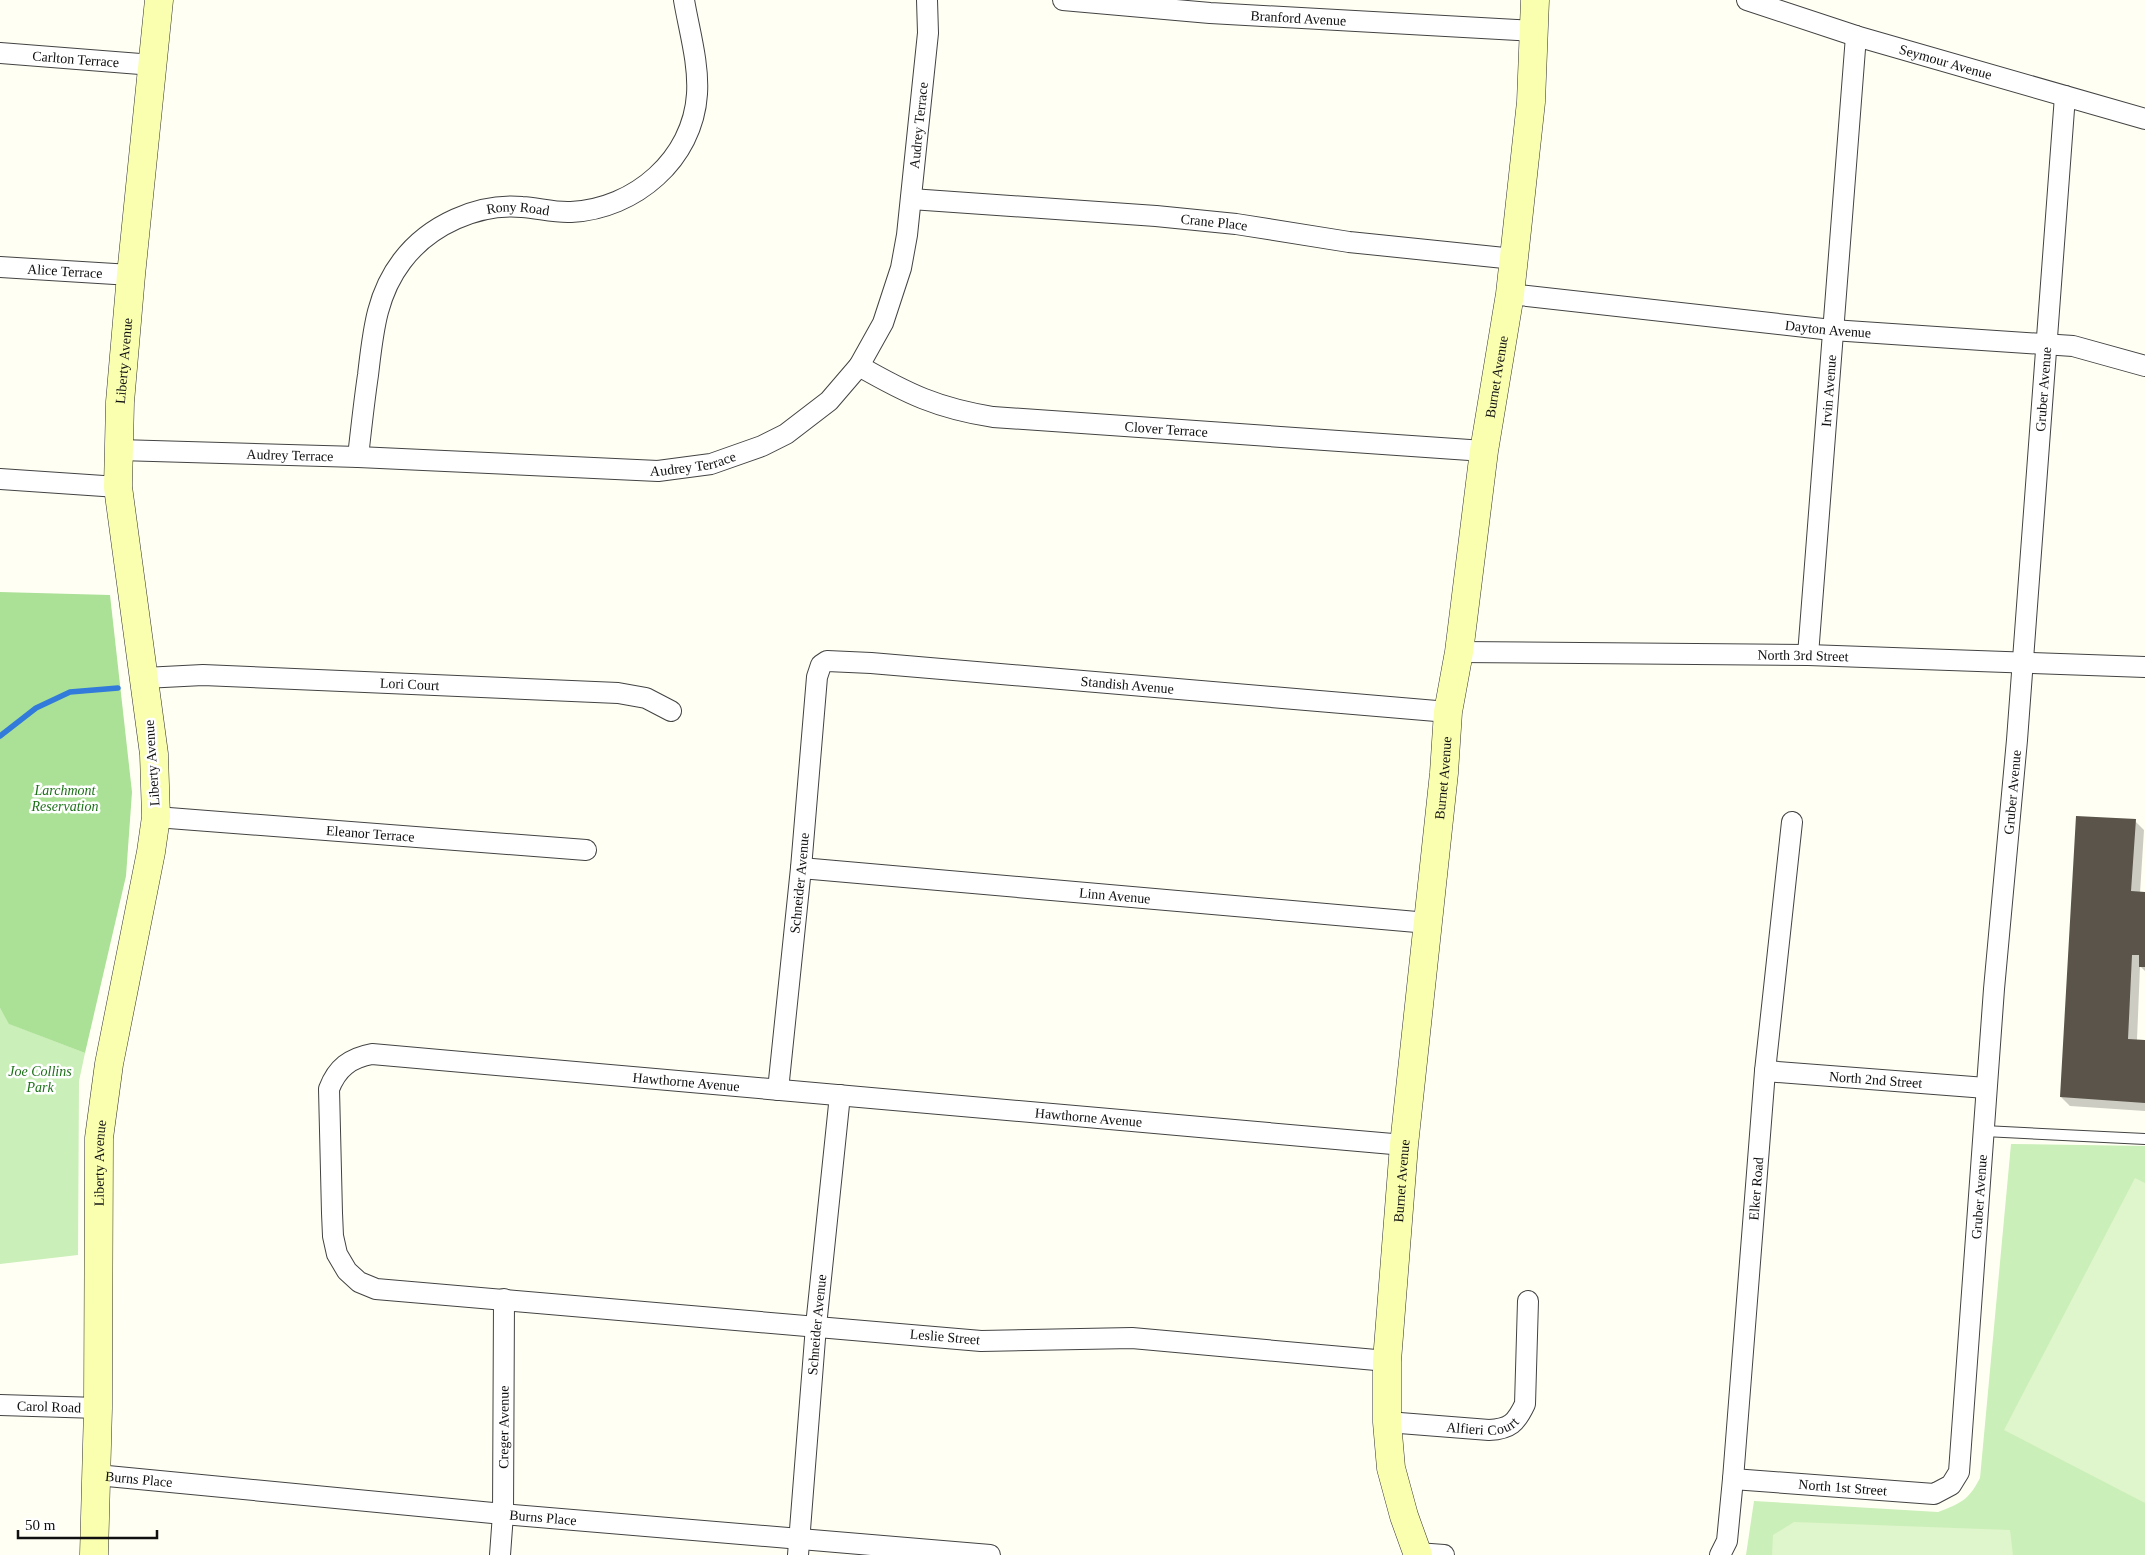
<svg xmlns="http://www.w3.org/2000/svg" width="2145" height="1555" font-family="'Times New Roman',serif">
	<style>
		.green { fill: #cbefb8 }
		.forest { fill: #abe196 }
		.pitch { fill: #dff5cb }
		.shadow { fill: #0003 }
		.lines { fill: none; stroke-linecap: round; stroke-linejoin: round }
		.stream { stroke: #327bdb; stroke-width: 5.5 }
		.building { fill: #5a544b }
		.lane-casing { stroke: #434343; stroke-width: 12 }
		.street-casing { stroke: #434343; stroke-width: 22 }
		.secondary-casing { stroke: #323232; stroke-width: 29 }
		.lane { stroke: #fff; stroke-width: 10 }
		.street { stroke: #fff; stroke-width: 20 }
		.secondary { stroke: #faffaf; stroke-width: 28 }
		.labels { text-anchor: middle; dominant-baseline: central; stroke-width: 5; stroke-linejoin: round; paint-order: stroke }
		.street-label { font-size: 14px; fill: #101010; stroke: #fff }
		.park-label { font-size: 14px; font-style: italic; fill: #1c7118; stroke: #fff }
	</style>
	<rect width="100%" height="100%" fill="#fffff4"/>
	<!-- green -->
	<path class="green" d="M0,1008L10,1024L85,1053L79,1081L78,1255L0,1264Z
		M2011,1144L2145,1146V1555H1746L1754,1501L1938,1512C1961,1503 1968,1501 1980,1478Z"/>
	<!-- forest -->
	<path class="forest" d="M0,592L110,595L132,792L126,876L85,1053L9,1024L0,1008Z"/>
	<!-- pitch -->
	<path class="pitch" d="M2135,1178L2145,1183V1503L2004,1430Z
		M1794,1522L2010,1530L2013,1555H1772L1773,1535Z"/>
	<!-- shadow -->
	<path class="shadow" d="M2135,821L2144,830L2140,893H2145V971L2140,966L2137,1040L2145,1041V1111L2070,1106L2061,1097Z"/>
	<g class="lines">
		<!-- stream -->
		<path class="stream" d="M0,736L36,708L70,692L118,688"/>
	</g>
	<!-- building -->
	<path class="building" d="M2076,816L2136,819L2131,891L2145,892V967H2139V955H2132L2128,1039L2145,1040V1103L2060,1097Z"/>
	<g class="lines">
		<defs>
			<path id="lane" d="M1984,1131L2145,1139"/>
			<g id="street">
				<path id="s1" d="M1063,0L1210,13L1534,31"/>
				<path id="s2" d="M1747,0L1856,36L2145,119"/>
				<path id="s3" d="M0,53L153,65"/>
				<path id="s4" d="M911,199L1156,216L1236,224L1349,242L1514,259"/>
				<path id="s5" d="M0,267L131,275"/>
				<path id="s6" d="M1510,294L1832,330L2073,346L2145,366"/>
				<path id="s7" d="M859,366C908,394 937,408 993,417L1484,451"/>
				<path id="s8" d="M119,450L358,457L658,471L711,464L762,446L786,434L829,401L859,366L883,323L901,268L907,235L928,33L927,0"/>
				<path id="s9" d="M358,457C361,430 364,402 368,375C373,333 376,295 402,261C429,225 478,203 522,207C538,208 555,213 571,212C635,209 693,159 697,94C699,63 689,30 684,0"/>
				<path d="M0,479L118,487"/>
				<path id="s10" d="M1459,652L1808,655L2145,667"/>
				<path id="s11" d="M1808,655L1856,36"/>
				<path id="s12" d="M144,678L203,675L618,693L646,698L671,711"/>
				<path id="s13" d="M156,817L586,850"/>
				<path id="s14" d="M801,868L1428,923"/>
				<path id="s15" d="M1765,1071L1986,1088"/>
				<path id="s16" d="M778,1090L801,868L817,677L821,665L827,661L871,663L1448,712"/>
				<path id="s17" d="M1387,1361L1132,1338L981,1341L376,1289L359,1282L347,1271L337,1254L333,1236L332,1213L329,1089C337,1068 350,1058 372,1054L1404,1145"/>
				<path id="s18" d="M0,1405L98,1408"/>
				<path id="s19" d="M1387,1422L1489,1430C1510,1429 1516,1423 1525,1404L1528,1301"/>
				<path id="s20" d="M97,1475L503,1514L990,1555"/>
				<path id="s21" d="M1733,1479L1934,1494L1951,1485L1959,1472L1994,989L2017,740L2065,96"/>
				<path d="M1417,1553L1444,1555"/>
				<path id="s22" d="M500,1555L503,1514L504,1299"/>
				<path id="s23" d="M798,1555L816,1326L840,1095"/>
				<path id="s24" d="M1720,1555L1727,1541L1733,1479L1765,1071L1792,822"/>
			</g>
			<g id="secondary">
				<path id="s25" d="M94,1555L98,1408L99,1138L109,1064L151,852L156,817L154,754L118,487L120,402L131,275L159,0"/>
				<path id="s26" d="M1418,1555L1404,1516L1391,1468L1387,1422V1361L1404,1145L1444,773L1448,712L1459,652L1484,451L1510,294L1531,102L1535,0"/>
			</g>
		</defs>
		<!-- lane casing -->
		<use href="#lane" class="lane-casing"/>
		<!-- street casing -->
		<use href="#street" class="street-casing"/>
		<!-- secondary casing -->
		<use href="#secondary" class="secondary-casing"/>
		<!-- lane -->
		<use href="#lane" class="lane"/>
		<!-- street -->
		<use href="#street" class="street"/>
		<!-- secondary -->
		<use href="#secondary" class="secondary"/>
	</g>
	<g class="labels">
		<!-- street labels -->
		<g class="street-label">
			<text stroke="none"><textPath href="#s1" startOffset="236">Branford Avenue</textPath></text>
			<text stroke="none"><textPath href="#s3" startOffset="76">Carlton Terrace</textPath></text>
			<text stroke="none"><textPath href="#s2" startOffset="208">Seymour Avenue</textPath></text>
			<text stroke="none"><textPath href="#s8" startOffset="1025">Audrey Terrace</textPath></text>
			<text stroke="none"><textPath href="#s9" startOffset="336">Rony Road</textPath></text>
			<text stroke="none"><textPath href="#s4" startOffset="304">Crane Place</textPath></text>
			<text stroke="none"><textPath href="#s5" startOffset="65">Alice Terrace</textPath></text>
			<text stroke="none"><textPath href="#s6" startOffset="320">Dayton Avenue</textPath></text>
			<text stroke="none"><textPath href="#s25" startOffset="1202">Liberty Avenue</textPath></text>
			<text stroke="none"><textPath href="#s26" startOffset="1189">Burnet Avenue</textPath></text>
			<text stroke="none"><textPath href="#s21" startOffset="1322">Gruber Avenue</textPath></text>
			<text stroke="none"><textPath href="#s11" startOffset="265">Irvin Avenue</textPath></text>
			<text stroke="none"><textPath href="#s7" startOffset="318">Clover Terrace</textPath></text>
			<text stroke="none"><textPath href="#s8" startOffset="171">Audrey Terrace</textPath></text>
			<text stroke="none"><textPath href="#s8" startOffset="575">Audrey Terrace</textPath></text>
			<text stroke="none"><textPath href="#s10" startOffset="344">North 3rd Street</textPath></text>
			<text stroke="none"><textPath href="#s12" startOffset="266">Lori Court</textPath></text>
			<text stroke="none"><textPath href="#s16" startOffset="736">Standish Avenue</textPath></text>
			<text transform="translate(152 763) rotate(-94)">Liberty Avenue</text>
			<text stroke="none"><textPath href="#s26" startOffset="784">Burnet Avenue</textPath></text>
			<text stroke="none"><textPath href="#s21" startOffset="918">Gruber Avenue</textPath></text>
			<text stroke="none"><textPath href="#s13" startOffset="215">Eleanor Terrace</textPath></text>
			<text stroke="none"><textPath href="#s16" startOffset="208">Schneider Avenue</textPath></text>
			<text stroke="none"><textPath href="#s14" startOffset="315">Linn Avenue</textPath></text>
			<text stroke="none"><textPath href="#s15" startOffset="111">North 2nd Street</textPath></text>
			<text stroke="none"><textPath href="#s17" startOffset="1608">Hawthorne Avenue</textPath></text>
			<text stroke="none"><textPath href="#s17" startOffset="2012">Hawthorne Avenue</textPath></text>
			<text stroke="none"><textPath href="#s25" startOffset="392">Liberty Avenue</textPath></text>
			<text stroke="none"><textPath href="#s26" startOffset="379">Burnet Avenue</textPath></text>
			<text stroke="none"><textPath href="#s24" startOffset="369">Elker Road</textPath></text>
			<text stroke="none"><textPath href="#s21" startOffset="512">Gruber Avenue</textPath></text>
			<text stroke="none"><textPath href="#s23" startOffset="231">Schneider Avenue</textPath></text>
			<text transform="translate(945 1337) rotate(5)">Leslie Street</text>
			<text stroke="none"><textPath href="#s18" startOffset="49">Carol Road</textPath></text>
			<text stroke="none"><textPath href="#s19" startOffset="96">Alfieri Court</textPath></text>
			<text stroke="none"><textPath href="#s22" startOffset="128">Creger Avenue</textPath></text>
			<text stroke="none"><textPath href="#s20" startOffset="42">Burns Place</textPath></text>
			<text stroke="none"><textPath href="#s21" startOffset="110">North 1st Street</textPath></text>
			<text stroke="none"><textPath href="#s20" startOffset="448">Burns Place</textPath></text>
		</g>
		<!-- park labels -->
		<g class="park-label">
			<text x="65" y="790">Larchmont<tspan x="65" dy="16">Reservation</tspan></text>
			<text x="40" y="1071">Joe Collins<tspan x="40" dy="16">Park</tspan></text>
		</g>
	</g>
	<!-- scale -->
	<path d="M18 1530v8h139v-8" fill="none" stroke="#101010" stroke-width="2.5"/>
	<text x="25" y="1530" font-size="15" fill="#101010" stroke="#ffffff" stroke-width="4" paint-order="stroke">50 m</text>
</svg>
